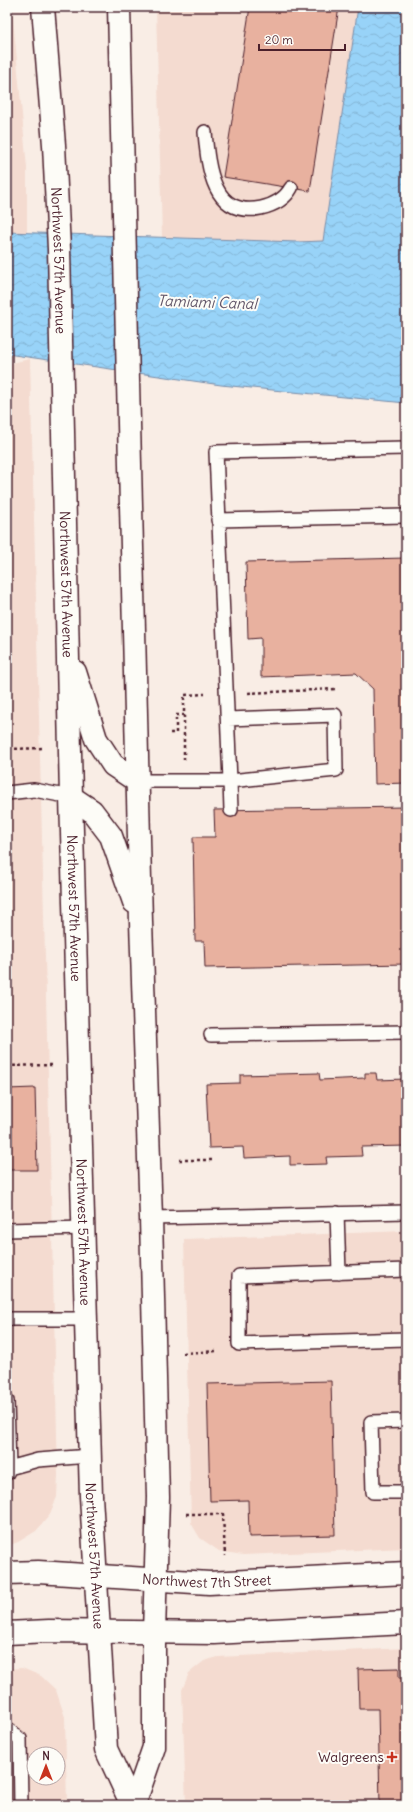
<svg xmlns="http://www.w3.org/2000/svg" width="413" height="1812" font-family="Delius,sans-serif">
	<style>
		.built { fill: #f4dbd0; fill-rule: evenodd }
		.water { fill: url(#water-waves); stroke: #798ba6 }
		.building { fill: #e8b19f; stroke: #4a1f2b }
		.lines { fill: none; stroke-linecap: round; stroke-linejoin: round }
		.lane-casing { stroke: #4a1f2b; stroke-width: 16 }
		.secondary-casing { stroke: #4a1f2b; stroke-width: 25 }
		.path { stroke: #4a1f2b; stroke-width: 2.5; stroke-dasharray: 3 3; stroke-linecap: butt }
		.lane { stroke: #fdfcf7; stroke-width: 13 }
		.secondary { stroke: #fdfcf7; stroke-width: 22 }
		.poi-dot { fill: #c8321e; stroke: #fdfcf7; stroke-width: 1.5 }
		.labels { text-anchor: middle; dominant-baseline: central; stroke-width: 4; stroke-linejoin: round; paint-order: stroke }
		.street-label { font-size: 14px; fill: #4a1f2b; stroke: #fdfcf7 }
		.poi-label { font-size: 14px; fill: #4a1f2b; stroke: #fdfcf7; text-anchor: end }
		.water-label { font-size: 15px; font-style: italic; fill: #615568; stroke: #fdfcf7 }
	</style>
	<defs>
		<pattern id="water-waves" width="16" height="10" patternUnits="userSpaceOnUse"><rect width="16" height="10" fill="#98d3f8"/><path d="M0 5q4-4 8 0t8 0" fill="none" stroke="#84b5d5"/></pattern>
	</defs>
	<rect width="100%" height="100%" fill="#f9ede5"/>
	<filter id="ink" filterUnits="userSpaceOnUse"><feTurbulence type="fractalNoise" baseFrequency=".025" numOctaves="2"/><feDisplacementMap in="SourceGraphic" scale="8" xChannelSelector="R" yChannelSelector="G"/><feConvolveMatrix kernelMatrix="1 2 1 2 8 2 1 2 1" color-interpolation-filters="sRGB"/></filter>
	<g filter="url(#ink)">
		<!-- built -->
		<path class="built" d="M7,7H12L27,168V233L7,232Z
			M156,7H358L323,241L297,242L162,238Z
			M30,359L58,1475L57,1497L49,1516L36,1531L18,1542L7,1546V364Z
			M406,1231V1548L243,1555L219,1551L200,1538L191,1523L184,1239Z
			M406,1648V1805H186L182,1690L189,1673L204,1661L218,1657Z
			M22,1668L41,1676L56,1690L65,1717L67,1805H7V1669ZM34,1754H58V1778H34Z"/>
		<!-- water -->
		<path class="water" d="M358,7H406V403L221,385L7,354V232L297,242L323,241Z"/>
		<!-- building -->
		<path class="building" d="M250,7H339L310,191L223,177Z
			M406,558V783L375,784L373,689L356,673L261,677V638L248,639L246,562Z
			M406,807V964L205,968L204,941H195L193,837H215L214,810Z
			M319,1073L320,1080L365,1078V1073H376L377,1080L406,1079V1146L361,1147L362,1156L326,1157L327,1164L290,1165V1156L244,1158L243,1147L209,1148L206,1084L240,1083V1075Z
			M35,1088L37,1170H7V1089Z
			M331,1381L335,1535L249,1537L248,1500L210,1501L207,1384Z
			M399,1668V1678H406V1805H380L378,1709H359L358,1669Z"/>
		<g class="lines">
			<defs>
				<path id="lane" d="M205,132C208,168 213,218 261,208C274,205 285,199 291,188
					M218,520L406,516
					M228,719L335,715L336,770L230,781L231,810
					M137,781H230L216,452L406,448
					M7,793L34,790L71,797
					M211,1035L406,1032
					M337,1213L339,1273
					M151,1218L406,1212
					M7,1230L85,1228
					M406,1270L239,1276V1344L406,1339
					M7,1319H87
					M7,1401L9,1468
					M406,1421L371,1422L373,1492H406
					M7,1473L9,1468L38,1460L90,1456
					M7,1729L20,1739L21,1805"/>
				<g id="secondary">
					<path id="s1" d="M43,7L54,145L59,249L71,797L91,1496L106,1749L132,1805"/>
					<path d="M119,7L141,922L151,1218L158,1497L154,1633V1747L134,1805"/>
					<path d="M75,672L96,739L113,765L137,781"/>
					<path d="M71,797L92,811L111,836L134,902"/>
					<path id="s2" d="M7,1573L38,1572L209,1583L406,1573"/>
					<path d="M7,1633L49,1631L214,1633L406,1623"/>
				</g>
			</defs>
			<!-- lane casing -->
			<use href="#lane" class="lane-casing"/>
			<!-- secondary casing -->
			<use href="#secondary" class="secondary-casing"/>
			<!-- path -->
			<path class="path" d="M248,693L336,689
				M170,733H176V715H184
				M9,749L44,748
				M184,760V695L205,694
				M7,1066L53,1065
				M179,1160H215
				M183,1353L218,1351
				M186,1514H223L225,1556"/>
			<!-- lane -->
			<use href="#lane" class="lane"/>
			<!-- secondary -->
			<use href="#secondary" class="secondary"/>
		</g>
	</g>
	<!-- markers -->
	<path class="poi-dot" d="M390 1751h4v4h4v4h-4v4h-4v-4h-4v-4h4z"/>
	<g class="labels">
		<!-- street labels -->
		<g class="street-label">
			<text stroke="none"><textPath href="#s1" startOffset="254">Northwest 57th Avenue</textPath></text>
			<text stroke="none"><textPath href="#s1" startOffset="578">Northwest 57th Avenue</textPath></text>
			<text stroke="none"><textPath href="#s1" startOffset="902">Northwest 57th Avenue</textPath></text>
			<text stroke="none"><textPath href="#s1" startOffset="1226">Northwest 57th Avenue</textPath></text>
			<text stroke="none"><textPath href="#s1" startOffset="1550">Northwest 57th Avenue</textPath></text>
			<text stroke="none"><textPath href="#s2" startOffset="200">Northwest 7th Street</textPath></text>
		</g>
		<!-- poi labels -->
		<g class="poi-label">
			<text x="384" y="1757">Walgreens</text>
		</g>
		<!-- water labels -->
		<g class="water-label">
			<text transform="translate(207 302) rotate(2)">Tamiami Canal</text>
		</g>
	</g>
	<!-- margin -->
	<rect width="413" height="1812" fill="none" stroke="#fdfcf7" stroke-width="24"/>
	<rect x="12" y="12" width="389" height="1788" fill="none" stroke="#4a1f2b" stroke-width="1.5" filter="url(#ink)"/>
	<!-- north arrow -->
	<g transform="translate(46 1766)"><circle r="19" fill="#fdfcf7" stroke="#b5a4a5"/>
	<path d="M0-3L7 15L0 10L-7 15Z" fill="#c8321e"/>
	<text y="-6" font-size="11" font-weight="bold" text-anchor="middle" fill="#4a1f2b">N</text>
	</g>
	<!-- scale -->
	<path d="M259 44v6h86v-6" fill="none" stroke="#4a1f2b" stroke-width="2"/>
	<text x="265" y="44" font-size="12" fill="#4a1f2b" stroke="#fdfcf7" stroke-width="3" paint-order="stroke">20 m</text>
</svg>
